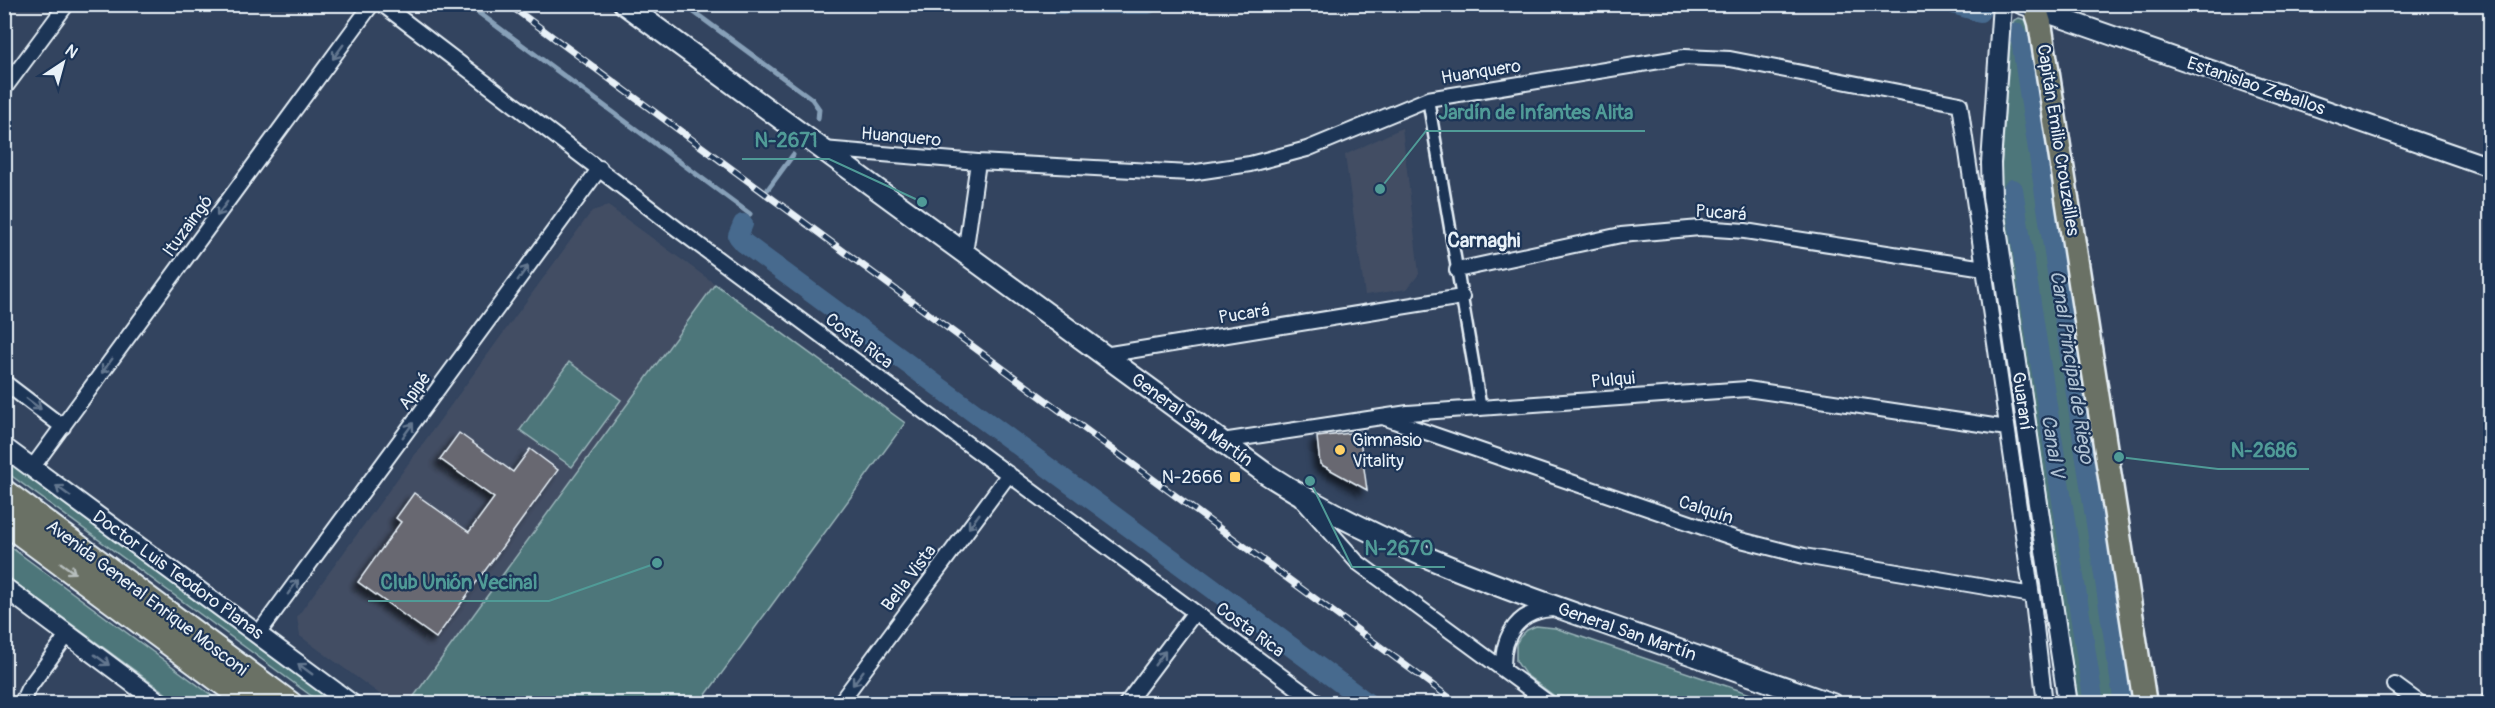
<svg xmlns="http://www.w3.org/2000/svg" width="2495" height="708" font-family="Pangolin,sans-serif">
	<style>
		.built { fill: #434e64 }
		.green { fill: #4d767a; stroke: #9ab4b9; stroke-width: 1.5 }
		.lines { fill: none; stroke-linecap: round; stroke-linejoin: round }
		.stream { stroke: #87a0b8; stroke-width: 5 }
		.canal { stroke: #476a8e; stroke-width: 20 }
		.building { fill: #676771; stroke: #e8f1f8; stroke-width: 1.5; filter: url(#shadow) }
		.pedestrian-casing { stroke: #e8f1f8; stroke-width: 15 }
		.minor-casing { stroke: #e8f1f8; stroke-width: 18 }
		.tertiary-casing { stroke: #e8f1f8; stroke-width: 22 }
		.secondary-casing { stroke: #e8f1f8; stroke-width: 24 }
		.primary-casing { stroke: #e8f1f8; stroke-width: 27 }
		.trunk-casing { stroke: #e8f1f8; stroke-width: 28 }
		.pedestrian { stroke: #1d3557; stroke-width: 10 }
		.minor { stroke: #1d3557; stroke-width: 14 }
		.tertiary { stroke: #1d3557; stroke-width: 18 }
		.secondary { stroke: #1d3557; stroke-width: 20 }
		.primary { stroke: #6b7165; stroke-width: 22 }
		.trunk { stroke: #6b7165; stroke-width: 24 }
		.rail-casing { stroke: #e8f1f8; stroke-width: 7 }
		.rail { stroke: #1d3557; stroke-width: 4.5; stroke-dasharray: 14; stroke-linecap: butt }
		.oneway { stroke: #64778f }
		.oneway2 { stroke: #b6bebd }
		.poi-dot { fill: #ffd166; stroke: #1d3557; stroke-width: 2 }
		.labels { text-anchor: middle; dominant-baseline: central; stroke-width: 4.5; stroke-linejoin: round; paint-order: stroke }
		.street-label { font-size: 18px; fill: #e8f1f8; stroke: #1d3557 }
		.poi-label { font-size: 18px; fill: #e8f1f8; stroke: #1d3557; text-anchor: start }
		.neighbourhood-label { font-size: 20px; font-weight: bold; fill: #e8f1f8; stroke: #1d3557 }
		.water-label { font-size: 20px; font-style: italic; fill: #b0c2d3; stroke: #1d3557 }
		.leader { fill: none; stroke: #509b97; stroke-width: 2 }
		.callout-dot { fill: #509b97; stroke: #1d3557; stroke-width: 2 }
		.callout-label { font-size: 20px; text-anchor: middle; font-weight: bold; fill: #509b97; stroke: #1d3557; stroke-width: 4.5; stroke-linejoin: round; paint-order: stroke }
	</style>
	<defs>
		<filter id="shadow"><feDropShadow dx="-5.5" dy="5.5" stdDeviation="3" flood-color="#0009"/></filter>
	</defs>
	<rect width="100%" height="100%" fill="#33445f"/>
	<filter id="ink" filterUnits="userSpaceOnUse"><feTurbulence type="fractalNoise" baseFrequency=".0167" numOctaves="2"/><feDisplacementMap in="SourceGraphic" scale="12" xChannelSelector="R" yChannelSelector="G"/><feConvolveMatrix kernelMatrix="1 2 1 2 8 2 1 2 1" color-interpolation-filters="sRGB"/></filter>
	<g filter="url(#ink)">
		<!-- built -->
		<path class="built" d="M1402,128L1419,274L1407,289L1365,295L1345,155Z
			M608,206L715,284L409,703H392L300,636L297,617L592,211Z"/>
		<!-- green -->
		<path class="green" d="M2019,18L2026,20L2031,25L2136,703H2078L2001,187V170L2011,27L2014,20Z
			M715,284L905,423L700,703H409Z
			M569,362L621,400L572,467L520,430Z
			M4,456L341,703H321L5,471Z
			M4,543H5L222,703H179L5,575Z
			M1536,626L1555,628L1777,703H1564L1525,674L1516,661V644L1520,637L1527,630Z"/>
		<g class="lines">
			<!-- stream -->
			<path class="stream" d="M467,4L750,214
				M683,4L812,99L819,109L818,119
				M1953,5L1957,12L1973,16
				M768,189L793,155"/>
			<!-- canal -->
			<path class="canal" d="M1057,4H1149
				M1953,4L1980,12
				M2016,33L2021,40L2124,704
				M2013,189L2094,704
				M743,224L738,236L744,243L1369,704"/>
		</g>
		<!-- building -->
		<path class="building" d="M1359,432L1367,490L1320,464L1317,437Z
			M459,433L513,472L530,449L558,470L436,638L358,582L401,522L396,518L414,493L469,532L494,498L440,459Z"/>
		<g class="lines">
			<defs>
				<path id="pedestrian" d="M1428,99L1481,409"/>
				<path id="minor" d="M382,4L676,228L1319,704
					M4,89L67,4
					M823,149L978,162L1190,173L1250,164L1307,149L1428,99L1684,57L1730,59L1960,104L2034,610L2045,704
					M965,254L978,162
					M1457,270L1621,235L1700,228L1745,231L1984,268
					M1104,355L1462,297
					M4,382L63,427
					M1385,418L1737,539L1804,556L2032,595
					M1222,441L1408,413L1747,389L2007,428
					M32,468L372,4
					M1301,499L1357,562L1550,704
					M258,634L600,168
					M1503,669C1502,634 1519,609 1556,609
					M2395,685L2421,704
					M21,704L28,689L68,634
					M839,704L1009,474
					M1126,704L1195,612
					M2487,704L2490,699"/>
				<path id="tertiary" d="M2002,4L1991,163L1992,196L2068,704
					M2021,4L2490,167
					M4,447L352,704
					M4,587L161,704"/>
				<path id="secondary" d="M624,4L1265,473C1370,541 1487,583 1605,624C1681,651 1757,677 1832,704"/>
				<path id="primary" d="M2034,4L2040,23L2145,704"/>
				<path id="trunk" d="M4,492L290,704
					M4,521L252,704"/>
			</defs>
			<!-- pedestrian casing -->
			<use href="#pedestrian" class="pedestrian-casing"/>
			<!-- minor casing -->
			<use href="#minor" class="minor-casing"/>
			<!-- tertiary casing -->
			<use href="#tertiary" class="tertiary-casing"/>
			<!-- secondary casing -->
			<use href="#secondary" class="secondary-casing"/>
			<!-- primary casing -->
			<use href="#primary" class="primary-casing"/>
			<!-- trunk casing -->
			<use href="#trunk" class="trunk-casing"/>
			<!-- pedestrian -->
			<use href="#pedestrian" class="pedestrian"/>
			<!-- minor -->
			<use href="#minor" class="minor"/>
			<!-- tertiary -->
			<use href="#tertiary" class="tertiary"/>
			<!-- secondary -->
			<use href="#secondary" class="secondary"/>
			<!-- primary -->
			<use href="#primary" class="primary"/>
			<!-- trunk -->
			<use href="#trunk" class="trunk"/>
			<defs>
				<path id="rail" d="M508,4L1458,704"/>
			</defs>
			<!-- rail casing -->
			<use href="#rail" class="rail-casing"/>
			<!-- rail -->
			<use href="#rail" class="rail"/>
		</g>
		<!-- one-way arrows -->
		<defs><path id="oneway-shaft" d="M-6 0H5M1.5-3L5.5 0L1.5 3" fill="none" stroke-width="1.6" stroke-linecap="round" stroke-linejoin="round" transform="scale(1.5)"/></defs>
		<g class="oneway">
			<use href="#oneway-shaft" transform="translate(338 52) rotate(126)"/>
			<use href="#oneway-shaft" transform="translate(222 209) rotate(126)"/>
			<use href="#oneway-shaft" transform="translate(523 273) rotate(-54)"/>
			<use href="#oneway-shaft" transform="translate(107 366) rotate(126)"/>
			<use href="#oneway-shaft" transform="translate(34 404) rotate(37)"/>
			<use href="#oneway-shaft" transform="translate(408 430) rotate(-54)"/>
			<use href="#oneway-shaft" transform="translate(63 491) rotate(-144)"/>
			<use href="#oneway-shaft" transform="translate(974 521) rotate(127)"/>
			<use href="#oneway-shaft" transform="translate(293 587) rotate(-54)"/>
			<use href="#oneway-shaft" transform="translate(1160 658) rotate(-53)"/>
			<use href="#oneway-shaft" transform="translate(102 660) rotate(36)"/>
			<use href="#oneway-shaft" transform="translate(305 669) rotate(-144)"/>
			<use href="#oneway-shaft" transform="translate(858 678) rotate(127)"/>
		</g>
		<use class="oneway2" href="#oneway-shaft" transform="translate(68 568) rotate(36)"/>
	</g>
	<!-- markers -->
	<g class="poi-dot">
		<circle cx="1340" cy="450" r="6"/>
		<rect x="1229" y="471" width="12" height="12" rx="3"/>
	</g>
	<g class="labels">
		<!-- street labels -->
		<g class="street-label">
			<text transform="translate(1481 72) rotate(-9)">Huanquero</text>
			<text transform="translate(2256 86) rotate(19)">Estanislao Zeballos</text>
			<text transform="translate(901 137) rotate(5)">Huanquero</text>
			<text transform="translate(2058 140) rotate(81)">Capitán Emilio Crouzeilles</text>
			<text transform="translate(1721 213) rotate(4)">Pucará</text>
			<text transform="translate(188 226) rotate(-54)">Ituzaingó</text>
			<text transform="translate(1244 314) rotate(-9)">Pucará</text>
			<text transform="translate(859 341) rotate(37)">Costa Rica</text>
			<text transform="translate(1613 380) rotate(-5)">Pulqui</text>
			<text transform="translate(415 391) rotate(-54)">Apipé</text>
			<text transform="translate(2022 401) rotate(82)">Guaraní</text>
			<text transform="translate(1192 420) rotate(36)">General San Martín</text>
			<text transform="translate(1706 510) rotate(18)">Calquín</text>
			<text transform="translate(178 575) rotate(36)">Doctor Luis Teodoro Planas</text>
			<text transform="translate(909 578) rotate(-53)">Bella Vista</text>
			<text transform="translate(147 598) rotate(37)">Avenida General Enrique Mosconi</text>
			<text transform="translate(1250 630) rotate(36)">Costa Rica</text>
			<text transform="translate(1627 632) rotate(19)">General San Martín</text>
		</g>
		<!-- poi labels -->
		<g class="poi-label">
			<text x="1352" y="440">Gimnasio<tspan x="1352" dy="21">Vitality</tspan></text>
			<text x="1223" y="477" text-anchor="end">N-2666</text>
		</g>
		<!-- neighbourhood labels -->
		<g class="neighbourhood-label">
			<text x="1484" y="240">Carnaghi</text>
		</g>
		<!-- water labels -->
		<g class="water-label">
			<text transform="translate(2072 367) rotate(81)">Canal Principal de Riego</text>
			<text transform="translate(2053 446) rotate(81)">Canal V</text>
		</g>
	</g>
	<!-- callouts -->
	<path class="leader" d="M1380 189L1426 131H1645M922 202L829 159H742M2119 457L2218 469H2309M1310 481L1352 567H1445M657 563L549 601H368"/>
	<g class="callout-dot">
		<circle cx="1380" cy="189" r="6"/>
		<circle cx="922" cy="202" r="6"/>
		<circle cx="2119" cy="457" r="6"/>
		<circle cx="1310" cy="481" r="6"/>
		<circle cx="657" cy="563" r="6"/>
	</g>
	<g class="callout-label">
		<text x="1536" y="119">Jardín de Infantes Alita</text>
		<text x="786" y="147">N-2671</text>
		<text x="2264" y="457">N-2686</text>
		<text x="1399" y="555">N-2670</text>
		<text x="459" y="589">Club Unión Vecinal</text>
	</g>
	<!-- margin -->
	<rect width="2495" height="708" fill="none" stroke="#1d3557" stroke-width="24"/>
	<rect x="12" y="12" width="2471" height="684" fill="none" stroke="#e8f1f8" stroke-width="2" filter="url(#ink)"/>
	<!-- north arrow -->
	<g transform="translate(63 63) rotate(36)" stroke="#1d3557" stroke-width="4.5" paint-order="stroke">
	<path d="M0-4.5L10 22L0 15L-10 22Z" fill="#e8f1f8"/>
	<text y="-9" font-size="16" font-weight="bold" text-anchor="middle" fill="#e8f1f8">N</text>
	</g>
</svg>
